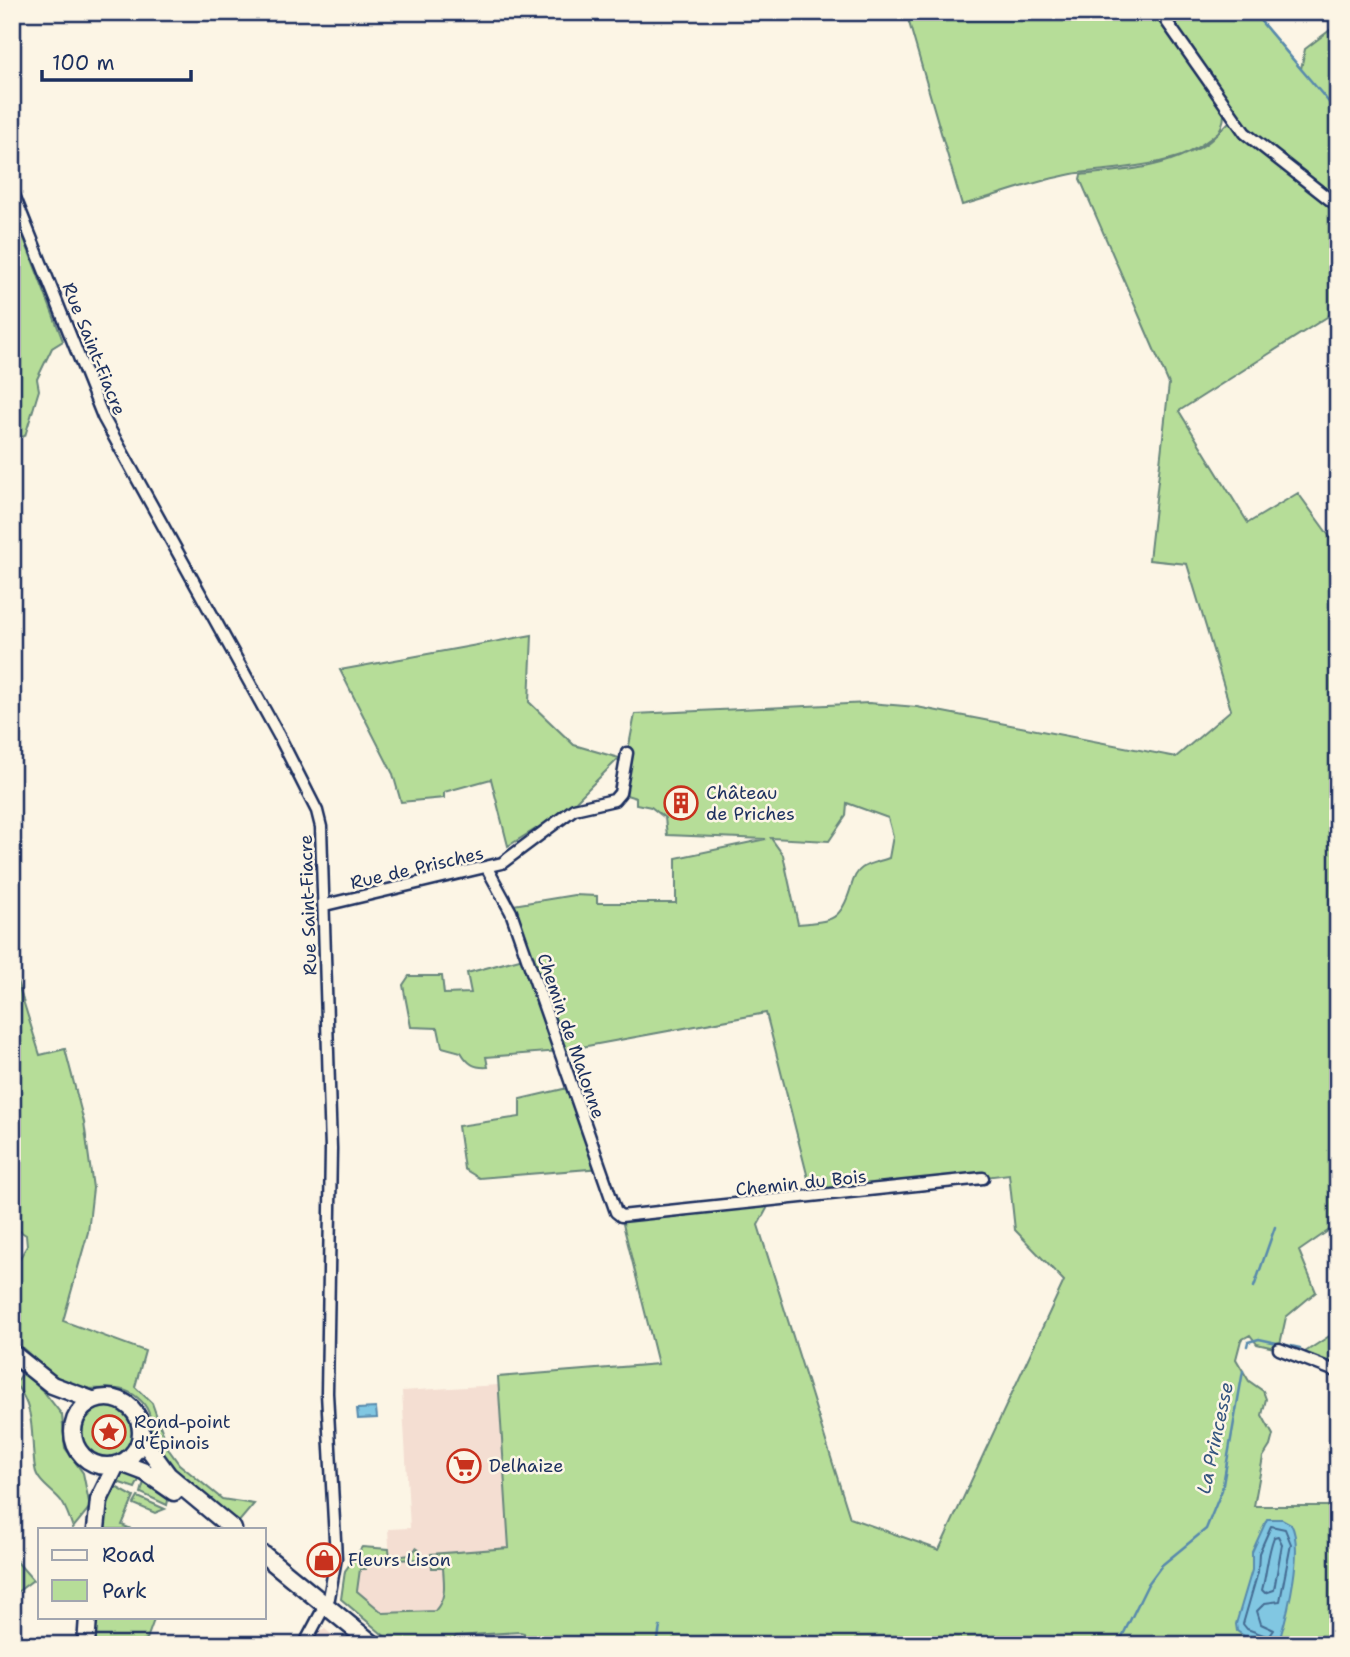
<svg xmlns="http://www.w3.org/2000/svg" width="1350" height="1657" font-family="'Shantell Sans',sans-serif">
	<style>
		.built { fill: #f4ded2 }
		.green { fill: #b6dd98; stroke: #68867b; stroke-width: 2; fill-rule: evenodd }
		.water { fill: #81c7e2; stroke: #588aad; stroke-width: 2 }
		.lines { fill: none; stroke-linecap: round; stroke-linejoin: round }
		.shore { stroke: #446c93; stroke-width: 2 }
		.stream { stroke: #588aad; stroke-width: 2.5 }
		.minor-casing { stroke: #1b2f5e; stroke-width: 15 }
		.primary-casing { stroke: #1b2f5e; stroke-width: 21 }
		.minor { stroke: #fcf5e5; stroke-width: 10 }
		.primary { stroke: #fcf5e5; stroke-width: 16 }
		.labels { text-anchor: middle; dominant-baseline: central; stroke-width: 5; stroke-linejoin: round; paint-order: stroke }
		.street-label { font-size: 18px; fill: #1b2f5e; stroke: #fcf5e5 }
		.poi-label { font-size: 18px; fill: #1b2f5e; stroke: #fcf5e5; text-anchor: start }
		.water-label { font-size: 19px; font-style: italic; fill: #34557f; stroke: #fcf5e5 }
	</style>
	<rect width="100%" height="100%" fill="#fcf5e5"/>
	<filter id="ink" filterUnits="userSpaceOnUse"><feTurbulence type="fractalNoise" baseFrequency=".0143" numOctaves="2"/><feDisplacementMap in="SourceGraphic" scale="14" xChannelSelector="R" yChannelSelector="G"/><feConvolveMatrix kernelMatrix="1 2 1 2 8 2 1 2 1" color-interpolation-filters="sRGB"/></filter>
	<g filter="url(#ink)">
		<!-- built -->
		<path class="built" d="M498,1385L509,1548L443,1567V1602L435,1611L383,1613L357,1590L360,1569L366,1561L390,1560L388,1529L410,1528L402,1391Z
			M325,1629L344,1645H313L320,1630Z"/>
		<!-- green -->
		<path class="green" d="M906,12H1156L1224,110C1229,167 1106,168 1072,174C1035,181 998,195 962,205Z
			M1160,12H1253L1301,69L1305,49L1338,24V310L1179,411L1248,523L1298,493L1338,548V1224L1299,1251L1316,1292L1286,1317L1279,1349L1257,1344L1250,1335L1241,1340L1236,1359L1249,1381L1263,1391L1266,1399L1262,1415L1273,1435L1270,1446L1263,1457L1254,1506H1334L1338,1522V1620L1324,1642L1328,1645H524V1633L520,1632L456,1636L450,1645H395L341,1599L345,1571L362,1547L389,1549L390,1557L412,1555L416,1548L419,1550V1559L367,1561L366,1569H360L357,1591L383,1613L435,1611C447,1597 444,1585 443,1568H432L431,1554L509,1548L498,1377L658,1364L621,1216L770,1203L758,1225L850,1518L939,1550L1064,1281L1015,1230L1009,1174L813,1198L766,1013L560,1051L486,1057L488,1067C474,1068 468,1064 461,1052L442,1047L438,1028L411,1027L403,985L409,976H442L444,994L471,993L467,973L527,957L507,906L574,895L597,896V903H676V858L766,839L667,835L665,818L651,807L636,804V798L620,793L635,714L869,703L917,707L1176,757L1231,710L1187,564L1149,560L1169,384L1080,179L1081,175C1145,168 1186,168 1233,118ZM847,803L888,818L893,836L889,858C881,861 869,863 862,868C856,872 853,880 851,887C841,921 832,921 798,924L783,855L771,838L829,841L846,816Z
			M12,207L63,341L52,348L37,379L39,390L25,436L12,439Z
			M532,635L529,702L574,745L619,758L568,809L508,846L491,779L444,792V798L401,802L393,774L340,670Z
			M12,965L40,1055L65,1049L84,1122L93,1188L88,1232L63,1321L145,1351L135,1387L152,1403L169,1450L179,1464L222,1499L254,1504L238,1523C213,1507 170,1473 156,1446C147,1429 157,1414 138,1398C117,1380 94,1395 71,1385C50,1376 30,1353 12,1339V1271L27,1246L26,1235L12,1226L16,1214L12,1208Z
			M572,1087L601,1168L479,1178L464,1169L458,1126L520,1117V1099Z
			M1337,1331L1338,1372L1299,1356Z
			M23,1373L44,1392L62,1415L65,1448L83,1473L90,1507L73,1528C70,1519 67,1510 62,1502C54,1491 37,1483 35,1468C30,1438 37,1410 15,1384Z
			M82 1432a26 26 0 1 1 52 0a26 26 0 1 1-52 0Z
			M122,1472L141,1476L135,1488L114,1481Z
			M145,1478L169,1496L167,1505L141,1493Z
			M112,1485L134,1497L122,1525L131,1529H104Z
			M138,1497L165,1509L155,1513L134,1504Z
			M12,1556L33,1580L12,1596Z
			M96,1617H155L147,1639L134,1645H93Z"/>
		<!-- water -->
		<path class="water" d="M376,1408L377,1418L358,1419L357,1409Z
			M1267,1519H1282L1291,1524C1304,1547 1288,1612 1280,1638C1267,1647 1248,1640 1237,1631L1236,1624L1252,1570V1552Z"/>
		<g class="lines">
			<!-- shore -->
			<path class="shore" d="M1271,1526L1285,1529L1291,1544L1280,1601L1265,1603L1257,1611L1261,1624L1274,1630L1269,1637L1247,1629L1243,1624L1258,1572L1259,1553Z
				M1278,1536L1282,1544L1274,1590L1265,1593L1262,1590C1267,1572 1267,1555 1274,1537Z"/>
			<!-- stream -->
			<path class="stream" d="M1253,12L1338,113
				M1254,1287L1275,1227
				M1247,1346L1248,1342L1259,1339L1300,1348
				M657,1645L660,1627
				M1118,1645L1148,1584L1162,1565L1206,1529L1222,1490L1243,1371"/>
			<defs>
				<path id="minor" d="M1160,12L1245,133L1338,206
					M12,190L103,417L279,736L317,811L321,827L331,1149L327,1393L336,1558L329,1598L304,1645
					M487,868L511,912L616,1212L621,1216L983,1178
					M325,905L502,863L574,809L614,800L620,793L627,753
					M1279,1349L1338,1372"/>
				<path id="primary" d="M12,1353L52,1385L92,1400
					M73 1432a34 34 0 1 1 68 0a34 34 0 1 1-68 0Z
					M141,1438L168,1475L233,1529
					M121,1463L145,1472L174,1492
					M96,1529L99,1500L116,1465
					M264,1555L374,1645
					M86,1645L88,1617"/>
			</defs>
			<!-- minor casing -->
			<use href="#minor" class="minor-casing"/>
			<!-- primary casing -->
			<use href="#primary" class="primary-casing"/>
			<!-- minor -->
			<use href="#minor" class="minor"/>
			<!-- primary -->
			<use href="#primary" class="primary"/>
		</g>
	</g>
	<!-- icons -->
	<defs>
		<symbol id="building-ring" viewBox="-11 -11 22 22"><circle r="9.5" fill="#fcf5e5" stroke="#c8321e" stroke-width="1.5"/><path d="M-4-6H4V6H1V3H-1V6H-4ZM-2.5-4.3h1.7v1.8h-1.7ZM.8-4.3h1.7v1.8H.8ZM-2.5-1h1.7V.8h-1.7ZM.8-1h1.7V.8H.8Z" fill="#c8321e"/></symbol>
		<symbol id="sight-ring" viewBox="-11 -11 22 22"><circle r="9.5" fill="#fcf5e5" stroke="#c8321e" stroke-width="1.5"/><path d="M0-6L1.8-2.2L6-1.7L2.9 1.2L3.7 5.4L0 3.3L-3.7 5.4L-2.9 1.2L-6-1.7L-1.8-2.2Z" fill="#c8321e"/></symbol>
		<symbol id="supermarket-ring" viewBox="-11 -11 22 22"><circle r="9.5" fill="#fcf5e5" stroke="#c8321e" stroke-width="1.5"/><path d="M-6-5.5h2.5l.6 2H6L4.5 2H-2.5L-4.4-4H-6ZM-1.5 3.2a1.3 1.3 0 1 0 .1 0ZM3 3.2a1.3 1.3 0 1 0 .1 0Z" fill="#c8321e"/></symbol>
		<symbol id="shop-ring" viewBox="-11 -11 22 22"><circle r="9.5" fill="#fcf5e5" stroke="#c8321e" stroke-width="1.5"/><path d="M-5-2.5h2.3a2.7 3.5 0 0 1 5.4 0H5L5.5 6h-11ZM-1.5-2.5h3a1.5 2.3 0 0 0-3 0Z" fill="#c8321e"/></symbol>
	</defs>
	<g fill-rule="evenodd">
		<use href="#building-ring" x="662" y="784" width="38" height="38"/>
		<use href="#sight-ring" x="90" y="1413" width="38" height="38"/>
		<use href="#supermarket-ring" x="445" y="1447" width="38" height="38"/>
		<use href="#shop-ring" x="305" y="1541" width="38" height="38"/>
	</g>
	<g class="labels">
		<!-- street labels -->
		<g class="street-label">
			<text transform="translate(94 349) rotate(68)">Rue Saint-Fiacre</text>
			<text transform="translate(417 868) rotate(-13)">Rue de Prisches</text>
			<text transform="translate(308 905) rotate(-92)">Rue Saint-Fiacre</text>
			<text transform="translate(571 1036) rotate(71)">Chemin de Malonne</text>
			<text transform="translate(801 1183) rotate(-6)">Chemin du Bois</text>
		</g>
		<!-- poi labels -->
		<g class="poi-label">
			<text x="706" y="793">Château<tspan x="706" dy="21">de Priches</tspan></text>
			<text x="134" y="1422">Rond-point<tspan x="134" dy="21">d'Épinois</tspan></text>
			<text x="489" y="1466">Delhaize</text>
			<text x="348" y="1560">Fleurs Lison</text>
		</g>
		<!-- water labels -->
		<g class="water-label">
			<text transform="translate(1215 1438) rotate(-78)">La Princesse</text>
		</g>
	</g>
	<!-- margin -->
	<rect width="1350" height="1657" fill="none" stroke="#fcf5e5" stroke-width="42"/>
	<rect x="21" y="21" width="1308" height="1615" fill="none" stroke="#1b2f5e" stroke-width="2.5" filter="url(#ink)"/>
	<!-- legend -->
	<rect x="38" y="1528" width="228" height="91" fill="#fcf5e5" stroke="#a2a6af" stroke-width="2"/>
	<rect x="52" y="1550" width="35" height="10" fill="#fcf5e5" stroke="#a2a6af" stroke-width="2"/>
	<text x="102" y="1562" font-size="21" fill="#1b2f5e">Road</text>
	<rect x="52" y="1580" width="35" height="21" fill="#b6dd98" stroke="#a2a6af" stroke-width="2"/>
	<text x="102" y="1598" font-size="21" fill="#1b2f5e">Park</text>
	<!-- scale -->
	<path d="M42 70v10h149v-10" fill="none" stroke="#1b2f5e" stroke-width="3.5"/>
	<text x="52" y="70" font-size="21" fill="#1b2f5e" stroke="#fcf5e5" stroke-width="5" paint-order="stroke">100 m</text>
</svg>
